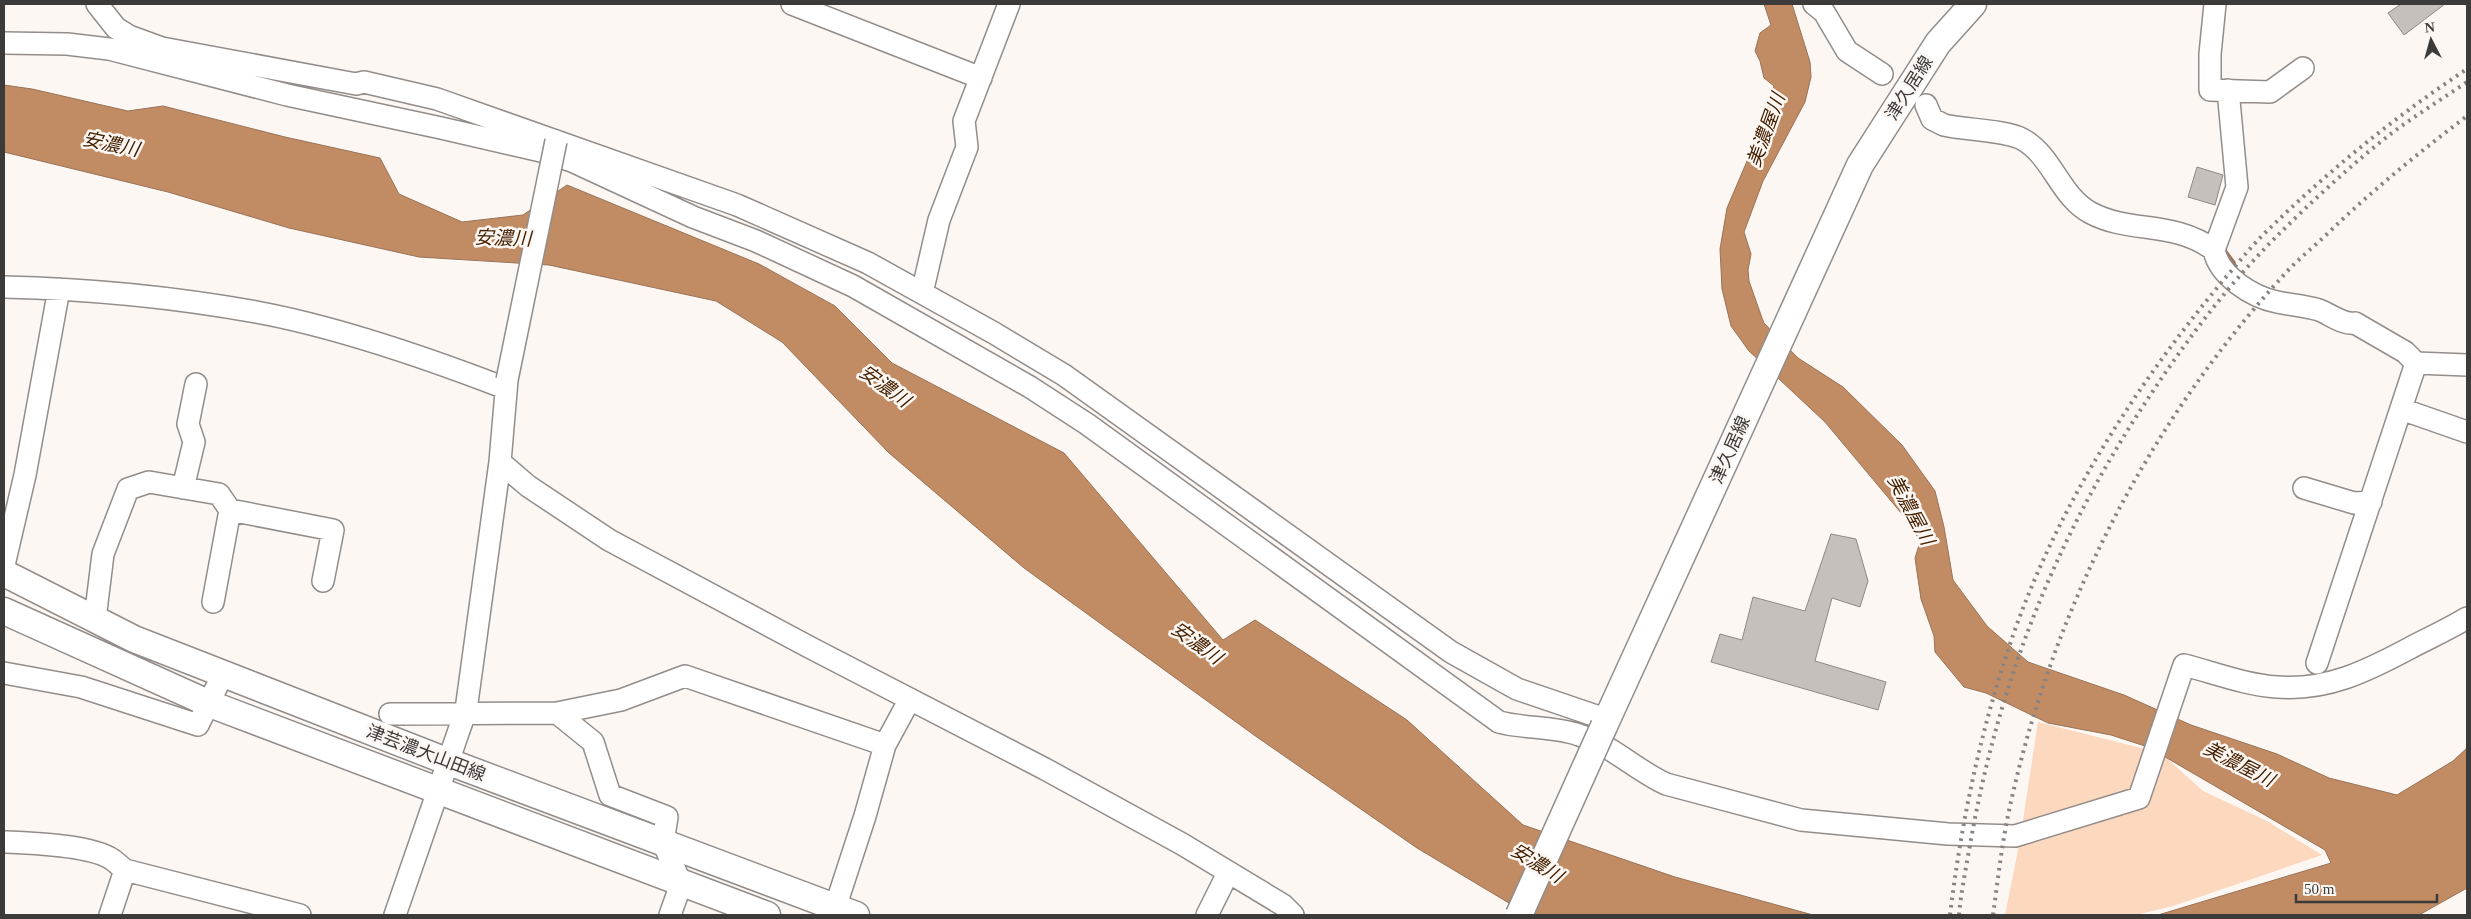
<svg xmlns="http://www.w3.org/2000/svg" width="2471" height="919" font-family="'Times New Roman','Noto Sans JP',serif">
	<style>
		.green { fill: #fcd8bf }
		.water { fill: #c18b64; stroke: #997357 }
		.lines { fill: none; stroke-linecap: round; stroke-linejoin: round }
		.stream { stroke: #997357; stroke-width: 5.5 }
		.building { fill: #c5c0bc; stroke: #8e8985 }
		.minor-casing { stroke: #928d8a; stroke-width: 24 }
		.major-casing { stroke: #928d8a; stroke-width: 29 }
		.minor { stroke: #fff; stroke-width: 21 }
		.major { stroke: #fff; stroke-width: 26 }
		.rail { stroke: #878381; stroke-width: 4; stroke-dasharray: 2.5 5; stroke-linecap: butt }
		.minor-bridge-casing { stroke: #928d8a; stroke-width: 24; stroke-linecap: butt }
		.major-bridge-casing { stroke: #928d8a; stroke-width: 29; stroke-linecap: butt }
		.minor-bridge { stroke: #fff; stroke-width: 21 }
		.major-bridge { stroke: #fff; stroke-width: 26 }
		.labels { text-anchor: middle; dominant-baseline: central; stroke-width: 5; stroke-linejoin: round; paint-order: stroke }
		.street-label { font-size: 18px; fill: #3d3b3a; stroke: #fdf7f3 }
		.water-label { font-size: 19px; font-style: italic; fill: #452101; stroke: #fdf7f3 }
	</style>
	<rect width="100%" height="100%" fill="#fdf7f3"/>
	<!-- green -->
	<path class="green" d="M2038,722L2161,753L2203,791L2267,821L2322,855L2173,906L2136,915H2005L2020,840Z"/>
	<!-- water -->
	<path class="water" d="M1764,4H1792L1810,62L1811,77L1805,102L1763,181L1744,232L1751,254L1748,270L1749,281L1762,318L1764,323L1798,358L1843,387L1902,445L1935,491L1944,527L1953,580L1987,626L2028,662L2124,695L2191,725L2277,754L2329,778L2397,795L2453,761L2467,748V888L2419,915H2158L2331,863L2325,850L2148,747L2111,735L2048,723L1986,693L1964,687L1935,652L1934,636L1921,599L1915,558L1920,542L1912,526L1825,422L1749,351L1731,326L1722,289L1720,249L1727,208L1768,112L1774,86L1764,78L1760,61L1755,51L1760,33L1771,25Z
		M4,85L32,89L128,111L163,106L285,137L380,158L399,194L462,222L523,215L567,185L759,264L835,306L892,363L1064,453L1223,640L1255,620L1407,720L1523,825L1675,877L1813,915H1529L1417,848L1254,735L1024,568L889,453L782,342L716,301L549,265L419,257L289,228L168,192L4,152Z"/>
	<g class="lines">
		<!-- stream -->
		<path class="stream" d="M2224,251L2233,263"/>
	</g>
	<!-- building -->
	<path class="building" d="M2401,4H2445L2404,35L2388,13Z
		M2197,167L2223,175L2215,205L2188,197Z
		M1831,534L1856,539L1868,581L1860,607L1832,598L1815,661L1886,682L1878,710L1711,662L1720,634L1742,640L1753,597L1805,611Z"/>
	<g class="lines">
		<defs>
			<path id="minor" d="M97,4L116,28L129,36L162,48L356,84L364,82L437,99L737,205L868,263L994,333L1064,375L1451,652L1517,689L1608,720
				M792,4L981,78
				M1814,4L1824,12L1847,51L1882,74
				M2215,4L2210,54V90L2270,92L2303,68
				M4,43L67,44L109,49L287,95L441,128L541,151L572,161L693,217L756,241L853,286L1030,387L1087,424L1499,722C1525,729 1554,726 1579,735C1612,745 1635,770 1666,784L1801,820L1948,834L2015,836L2139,798L2184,665C2215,673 2246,685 2277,687C2327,691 2367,671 2410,648C2429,638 2449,629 2467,618
				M1926,105L1932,119L1944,125C1965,130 2005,130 2022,139C2053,156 2060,197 2091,213C2131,234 2173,220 2214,250C2219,276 2252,297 2277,302C2291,305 2305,306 2319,310C2330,314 2343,325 2355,323L2405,352L2416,363L2467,365
				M2214,250L2237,187L2228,90
				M4,287C88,289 173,297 256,312C338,327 427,358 505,388
				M922,293L939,220L967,147L964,121L1009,4
				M2401,409L2467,432
				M500,462L528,486L609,540L811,648L1045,769L1182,844L1283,905L1293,915
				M183,488L194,442L188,424L196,384
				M2304,488L2354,503L2371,502
				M230,510L333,530L323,581
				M4,565L25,475L59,289
				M95,619L103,554L128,489L149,482L219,494L230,510L213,602
				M2317,663L2416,363
				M4,673L81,687L198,725L223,674
				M557,713L593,742L610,795L667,817L663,842L681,884L670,915
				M390,714L557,713L621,700L685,676L885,745
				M4,842C29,843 92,845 113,860C117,863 121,867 125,870L300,915
				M835,908L865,816L885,745L910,699
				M110,915L125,870
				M395,915L466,710L500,462L507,380
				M1207,915L1228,873"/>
			<path id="major" d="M4,573L134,639L449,762L856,915
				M4,611L210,704L767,915
				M1604,726L1860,165L1938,43L1973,4"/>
		</defs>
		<!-- minor casing -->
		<use href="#minor" class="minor-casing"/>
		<!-- major casing -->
		<use href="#major" class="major-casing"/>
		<!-- minor -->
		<use href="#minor" class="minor"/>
		<!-- major -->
		<use href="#major" class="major"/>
		<!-- rail -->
		<path class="rail" d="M1950,915C1962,816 1983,719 2017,624C2064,496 2139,381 2226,277C2240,261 2252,245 2267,231C2328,171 2396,116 2467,69
			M1959,915C1961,892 1966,868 1970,845C1999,680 2056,537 2149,397C2186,341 2227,286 2275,238C2310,203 2353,163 2392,133C2416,115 2442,99 2467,82
			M1993,915C1998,879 2002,842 2010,806C2053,610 2147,425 2282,277C2295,262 2310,250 2324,237C2369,193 2417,154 2467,116"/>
		<defs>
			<path id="minor-bridge" d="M507,380L556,141"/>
			<path id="major-bridge" d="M1519,915L1604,726"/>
		</defs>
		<!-- minor-bridge casing -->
		<use href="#minor-bridge" class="minor-bridge-casing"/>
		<!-- major-bridge casing -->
		<use href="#major-bridge" class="major-bridge-casing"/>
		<!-- minor-bridge -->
		<use href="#minor-bridge" class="minor-bridge"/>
		<!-- major-bridge -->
		<use href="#major-bridge" class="major-bridge"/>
	</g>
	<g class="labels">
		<!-- street labels -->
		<g class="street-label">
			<text transform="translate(1909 88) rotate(-58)">津久居線</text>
			<text transform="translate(1730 450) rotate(-66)">津久居線</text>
			<text transform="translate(426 753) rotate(21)">津芸濃大山田線</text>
		</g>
		<!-- water labels -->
		<g class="water-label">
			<text transform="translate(1766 130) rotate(-70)">美濃屋川</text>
			<text transform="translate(111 144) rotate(12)">安濃川</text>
			<text transform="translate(503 238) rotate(2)">安濃川</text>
			<text transform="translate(885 386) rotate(36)">安濃川</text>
			<text transform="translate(1911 510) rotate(62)">美濃屋川</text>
			<text transform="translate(1197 643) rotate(36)">安濃川</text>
			<text transform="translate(2239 764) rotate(27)">美濃屋川</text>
			<text transform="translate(1537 863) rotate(32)">安濃川</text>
		</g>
	</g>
	<!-- border -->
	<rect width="2471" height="919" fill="none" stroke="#3d3b3a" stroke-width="10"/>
	<!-- north arrow -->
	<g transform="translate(2431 40) rotate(354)" stroke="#fdf7f3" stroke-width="4" paint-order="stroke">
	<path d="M0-4L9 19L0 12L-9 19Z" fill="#3d3b3a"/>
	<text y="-8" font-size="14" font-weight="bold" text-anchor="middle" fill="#3d3b3a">N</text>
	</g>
	<!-- scale -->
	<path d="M2296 894v8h141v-8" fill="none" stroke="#3d3b3a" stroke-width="2.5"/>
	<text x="2304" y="894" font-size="15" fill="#3d3b3a" stroke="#fdf7f3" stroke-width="4" paint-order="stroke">50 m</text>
</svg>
